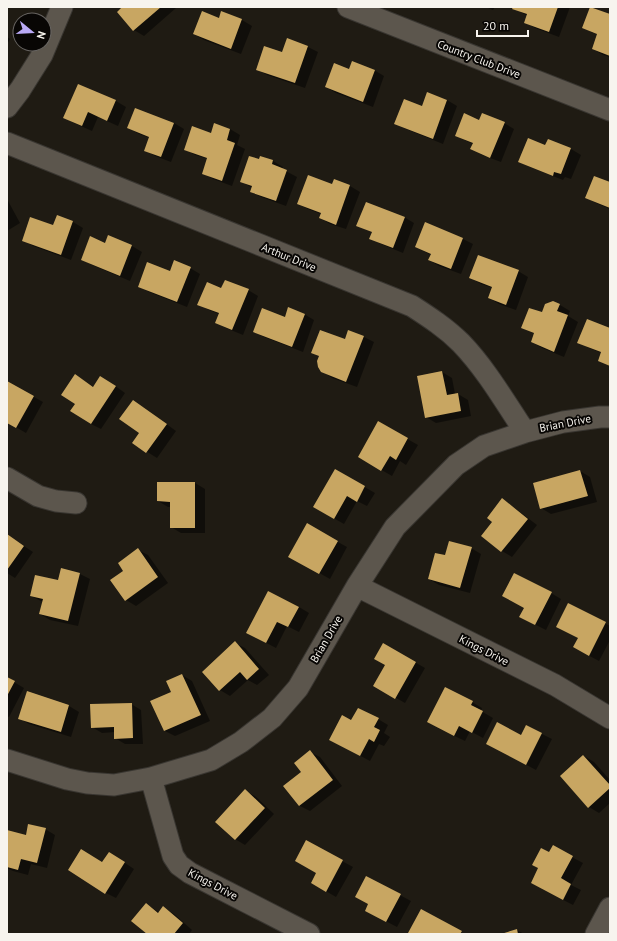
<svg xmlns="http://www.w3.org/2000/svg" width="617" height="941" font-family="'PT Sans',sans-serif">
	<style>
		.shadow { fill: #0007 }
		.building { fill: #c8a662 }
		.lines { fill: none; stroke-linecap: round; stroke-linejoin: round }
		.minor-casing { stroke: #393631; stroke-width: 23 }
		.minor { stroke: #5c564d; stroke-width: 21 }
		.labels { text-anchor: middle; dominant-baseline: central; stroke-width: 4; stroke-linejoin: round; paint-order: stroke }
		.street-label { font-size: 11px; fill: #f7f4ee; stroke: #080604 }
	</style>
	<rect width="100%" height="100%" fill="#1f1b13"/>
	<!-- shadow -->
	<path class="shadow" d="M124,7H175L176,8L144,36L134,30Z
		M486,7H495L493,10Z
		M514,7H570L559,37L535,28L525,22L528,16L513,8Z
		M222,12L242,20L252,26L241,54L204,40L194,34L219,19Z
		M610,15V57L603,55L593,49L602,35L593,31V33L583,27Z
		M7,37L10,39L7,44Z
		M287,39L308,47L318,52L305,88L267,75L257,69L283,54Z
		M350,70H374L384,76L373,107L336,93L326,87Z
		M78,85L116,101L126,107L118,126L98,117L92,131L74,123L64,117Z
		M428,93L447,100L457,106L443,144L406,129L396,124L423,108Z
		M480,121L504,123L514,129L501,162L482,155L472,149L473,144L456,136Z
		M174,123L184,129L171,162L155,156L145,150L150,138L139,134L129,128Z
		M230,129L240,135L237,145L245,149L232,186L213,179L203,173L208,159L195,155L185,149L212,134Z
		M546,147L571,149L581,155L571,179L565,177L563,180L530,167L520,162Z
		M260,161H273L283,167L282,169L297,177L286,206L261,197L251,192L252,188L241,181Z
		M335,180L350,186L360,192L346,229L330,224L320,218L321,214L308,209L298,204L333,185Z
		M610,183V209L596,203L586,197Z
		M7,199L20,223L7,231Z
		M58,216L73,222L83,228L71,260L33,246L23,240L54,227Z
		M404,217L414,223L403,253L381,244L371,238L373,233L357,225Z
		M425,224L463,239L473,244L461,274L439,266L429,260L431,255L416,247Z
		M109,236L132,246L142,252L130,281L92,265L82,259L106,244Z
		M190,268L200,274L187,307L149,292L139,286L171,273Z
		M518,271L528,277L516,310L499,304L489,298L493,288L481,284L471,278Z
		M222,289L248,290L258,296L243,335L226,328L216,322L219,314L209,310L199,304Z
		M553,302L560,305L570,311L568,316L578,322L564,357L542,348L532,342L535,334L522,328L542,314Z
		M304,314L314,320L303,352L264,337L254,332L285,318Z
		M610,329V366L599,360L602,353L589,348L579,342Z
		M349,331L364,337L374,342L357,387L332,378L322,371L320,357L312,352L345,340Z
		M442,372L452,378L455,394H458L468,400L471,416L436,423L426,417L419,377Z
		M75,375L94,387L111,383L125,393L101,429L91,424L76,404Z
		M7,382L43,402L26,433L7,422Z
		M143,407L176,431L157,458L133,443L140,432Z
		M379,423L418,445L406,465L400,461L392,476L359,457Z
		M335,470L375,493L367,506L357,501L344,524L314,507Z
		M580,471L590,477L597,502L551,514L541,508L535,483Z
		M195,483L205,489V533H181L171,527V507H168L158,501Z
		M502,500L512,506L537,525L512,557L502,551L482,536L494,522Z
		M307,525L347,547L330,579L289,556Z
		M7,535L33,552L15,578L7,573Z
		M471,548L481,554L470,593L439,585L429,579L445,557Z
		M138,550L148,555L168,583L136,606L126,600L125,571Z
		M80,574L90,579L78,626L50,620L40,614L43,602L31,596L59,582Z
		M551,593L561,599L546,630L530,622L525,608Z
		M569,604L610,626V640L599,661L584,653L579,638Z
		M299,607L309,613L299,632L287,626L276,648L247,633Z
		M235,643L245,648L269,675L257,685L248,680L230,696L220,690Z
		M383,644L425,668L405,703L375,686L387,665Z
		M182,675L192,681L210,721L175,736L165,731L152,701L172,692Z
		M7,678L24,688L9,717L7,716Z
		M28,693L69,706L79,712L71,737L29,724L19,718Z
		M472,702L482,708L481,711L493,718L483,738L470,731L465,741L438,728Z
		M131,704L141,710L143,744H125L115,738V732L102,733L92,727Z
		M378,719L388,725L384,733L390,737L384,746L379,744L370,761L340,745L352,722Z
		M542,734L552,739L536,770L497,749L522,736Z
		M310,752L320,757L342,786L310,811L300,806L285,787L303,773Z
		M584,756L594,762L610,780V803L599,813L589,807Z
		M245,791L255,796L274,814L245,845L235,839Z
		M45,829L55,835L47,868L31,864L28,875L13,871L7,868V831L27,836Z
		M307,842L353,867L336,897L312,883L317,873Z
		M553,847L583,863L571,885L581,890L573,905L542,889L550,853Z
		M82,850L103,863L119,859L134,869L116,898L106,893Z
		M366,877L411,901L397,927L376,916L369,904Z
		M146,904L160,913L164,908L174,914L192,930L189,934H148Z
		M517,930L524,934H504Z"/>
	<!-- building -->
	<path class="building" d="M122,7H161L133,31L117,12Z
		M513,7H558L549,32L524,23L527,14L512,9Z
		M590,7L610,14V56L592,49L597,34L582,28Z
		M202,11L219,18L221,11L242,19L231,49L193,34Z
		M287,38L308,46L295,83L256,70L264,46L282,52Z
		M352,61L375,70L363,102L325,87L334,63L349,69Z
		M78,84L116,100L107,121L88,112L82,126L63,118Z
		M427,92L447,100L433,139L394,124L404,99L422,106Z
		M135,108L174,123L161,157L144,151L149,137L127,128Z
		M464,113L479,120L482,113L505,122L490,158L470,149L473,143L455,136Z
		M214,123L230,129L227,140L235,143L222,181L202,174L207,158L184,150L192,126L211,133Z
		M528,138L545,145L548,139L571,148L561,174L554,172L553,176L518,162Z
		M249,156L259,159L260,156L273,160L272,164L287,170L276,201L250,192L252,186L240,182Z
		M308,175L332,184L334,179L350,185L336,225L319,218L321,213L297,204Z
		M594,176L610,182V208L585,198Z
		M366,202L405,217L393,248L369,239L372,232L356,226Z
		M57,215L73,221L61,255L22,241L30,217L53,225Z
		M425,222L463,238L451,269L428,260L431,254L415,247Z
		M108,235L132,245L120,276L81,260L90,236L105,243Z
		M478,255L519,270L506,305L488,298L492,287L469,278Z
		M174,260L191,267L177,302L138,287L147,262L170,271Z
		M225,280L249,289L232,330L215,323L219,313L197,305L207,282L221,288Z
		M553,301L560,304L557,311L568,315L554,352L531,342L534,333L521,328L529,308L542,312L545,304Z
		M288,307L305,314L292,347L253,332L262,308L285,317Z
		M587,319L610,328V366L598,361L601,352L577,343Z
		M320,330L345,339L348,330L364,336L346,382L321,372L318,367L317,361L319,356L311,353Z
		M442,371L447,395L458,393L461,411L425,418L417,376Z
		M75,374L93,387L100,376L116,386L91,424L70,411L75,404L61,395Z
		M7,381L34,396L16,428L7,423Z
		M133,400L167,424L146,453L132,443L139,433L119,419Z
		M378,421L408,438L396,460L390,456L381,471L358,457Z
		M335,469L365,486L357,502L347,496L334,519L313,507Z
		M580,470L588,496L540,509L533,483Z
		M157,482H195V528H170V502L157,501Z
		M502,498L528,519L501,552L481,536L492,522L487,518Z
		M307,523L338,541L319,574L288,557Z
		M7,534L24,546L7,570Z
		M449,541L472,547L460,588L428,579L435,553L445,555Z
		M138,548L158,577L125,601L110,580L123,571L118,563Z
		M61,568L80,573L68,621L39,614L43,599L30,596L35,575L58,580Z
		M514,573L552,592L535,625L519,617L524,608L502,596Z
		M268,591L299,607L288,627L277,622L266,643L246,633Z
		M568,603L606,622L589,656L573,647L578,638L556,627Z
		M235,641L259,669L247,680L240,672L219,691L202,672Z
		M383,643L416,662L395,699L373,686L385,665L374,659Z
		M182,674L201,715L164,731L150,701L171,692L166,681Z
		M7,677L15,681L7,696Z
		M445,687L473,701L471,705L483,711L472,733L459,726L454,736L427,722Z
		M27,691L69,705L61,732L18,719Z
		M132,703L133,738L114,739V727L91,728L90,704Z
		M358,708L379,718L374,727L380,730L374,742L369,739L360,756L329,740L342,715L351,720Z
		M497,722L521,735L526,725L542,733L526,765L486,744Z
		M310,750L333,780L299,806L283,786L301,772L294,763Z
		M583,755L610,785V788L588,808L560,776Z
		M245,789L265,808L235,840L215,822Z
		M28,824L46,828L37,863L21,859L18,870L7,867V830L26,835Z
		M306,840L343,860L326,892L311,883L316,873L295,861Z
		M553,845L573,856L561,878L571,884L563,900L531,883L538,868L532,865L541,848L549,852Z
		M81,849L102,862L109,852L125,862L105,894L68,870Z
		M366,876L401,894L386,922L365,911L368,904L355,897Z
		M146,903L158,913L163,906L183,923L174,934H147L131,921Z
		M421,909L462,931L460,934H410L408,933Z
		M517,929L518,934H501Z"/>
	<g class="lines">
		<defs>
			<path id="minor" d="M348,7L610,110
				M7,107L20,90L42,55L62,7
				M7,143L412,306C429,317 446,328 461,343C486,369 505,402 525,432
				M7,478L38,496L56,501L76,503
				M357,586L555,685L610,718
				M7,760L67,779L87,783L114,785L151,778L211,760L241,742L272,718L298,688L357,586L395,527L456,465L484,446L525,432L563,422L600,417H610
				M151,778L173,856L179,865L190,873L309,934
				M596,934L610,908"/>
		</defs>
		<!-- minor casing -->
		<use href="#minor" class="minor-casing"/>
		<!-- minor -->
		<use href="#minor" class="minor"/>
	</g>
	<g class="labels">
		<!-- street labels -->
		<g class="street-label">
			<text transform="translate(479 59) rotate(21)">Country Club Drive</text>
			<text transform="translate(289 257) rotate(22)">Arthur Drive</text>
			<text transform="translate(565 423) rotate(-11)">Brian Drive</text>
			<text transform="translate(326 639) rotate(-60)">Brian Drive</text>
			<text transform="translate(484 650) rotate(27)">Kings Drive</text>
			<text transform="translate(213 884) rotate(28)">Kings Drive</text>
		</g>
	</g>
	<!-- border -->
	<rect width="617" height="941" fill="none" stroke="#f7f4ee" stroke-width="16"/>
	<!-- north arrow -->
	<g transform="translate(32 32) rotate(108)"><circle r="19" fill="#080604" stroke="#686562"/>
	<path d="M0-3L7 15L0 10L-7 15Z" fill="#baaaf6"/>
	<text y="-6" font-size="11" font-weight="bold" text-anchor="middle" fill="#f7f4ee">N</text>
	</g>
	<!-- scale -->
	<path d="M477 30v6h51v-6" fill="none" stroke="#f7f4ee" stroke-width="2"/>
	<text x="483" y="30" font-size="12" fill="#f7f4ee" stroke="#080604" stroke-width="3" paint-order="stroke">20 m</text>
</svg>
